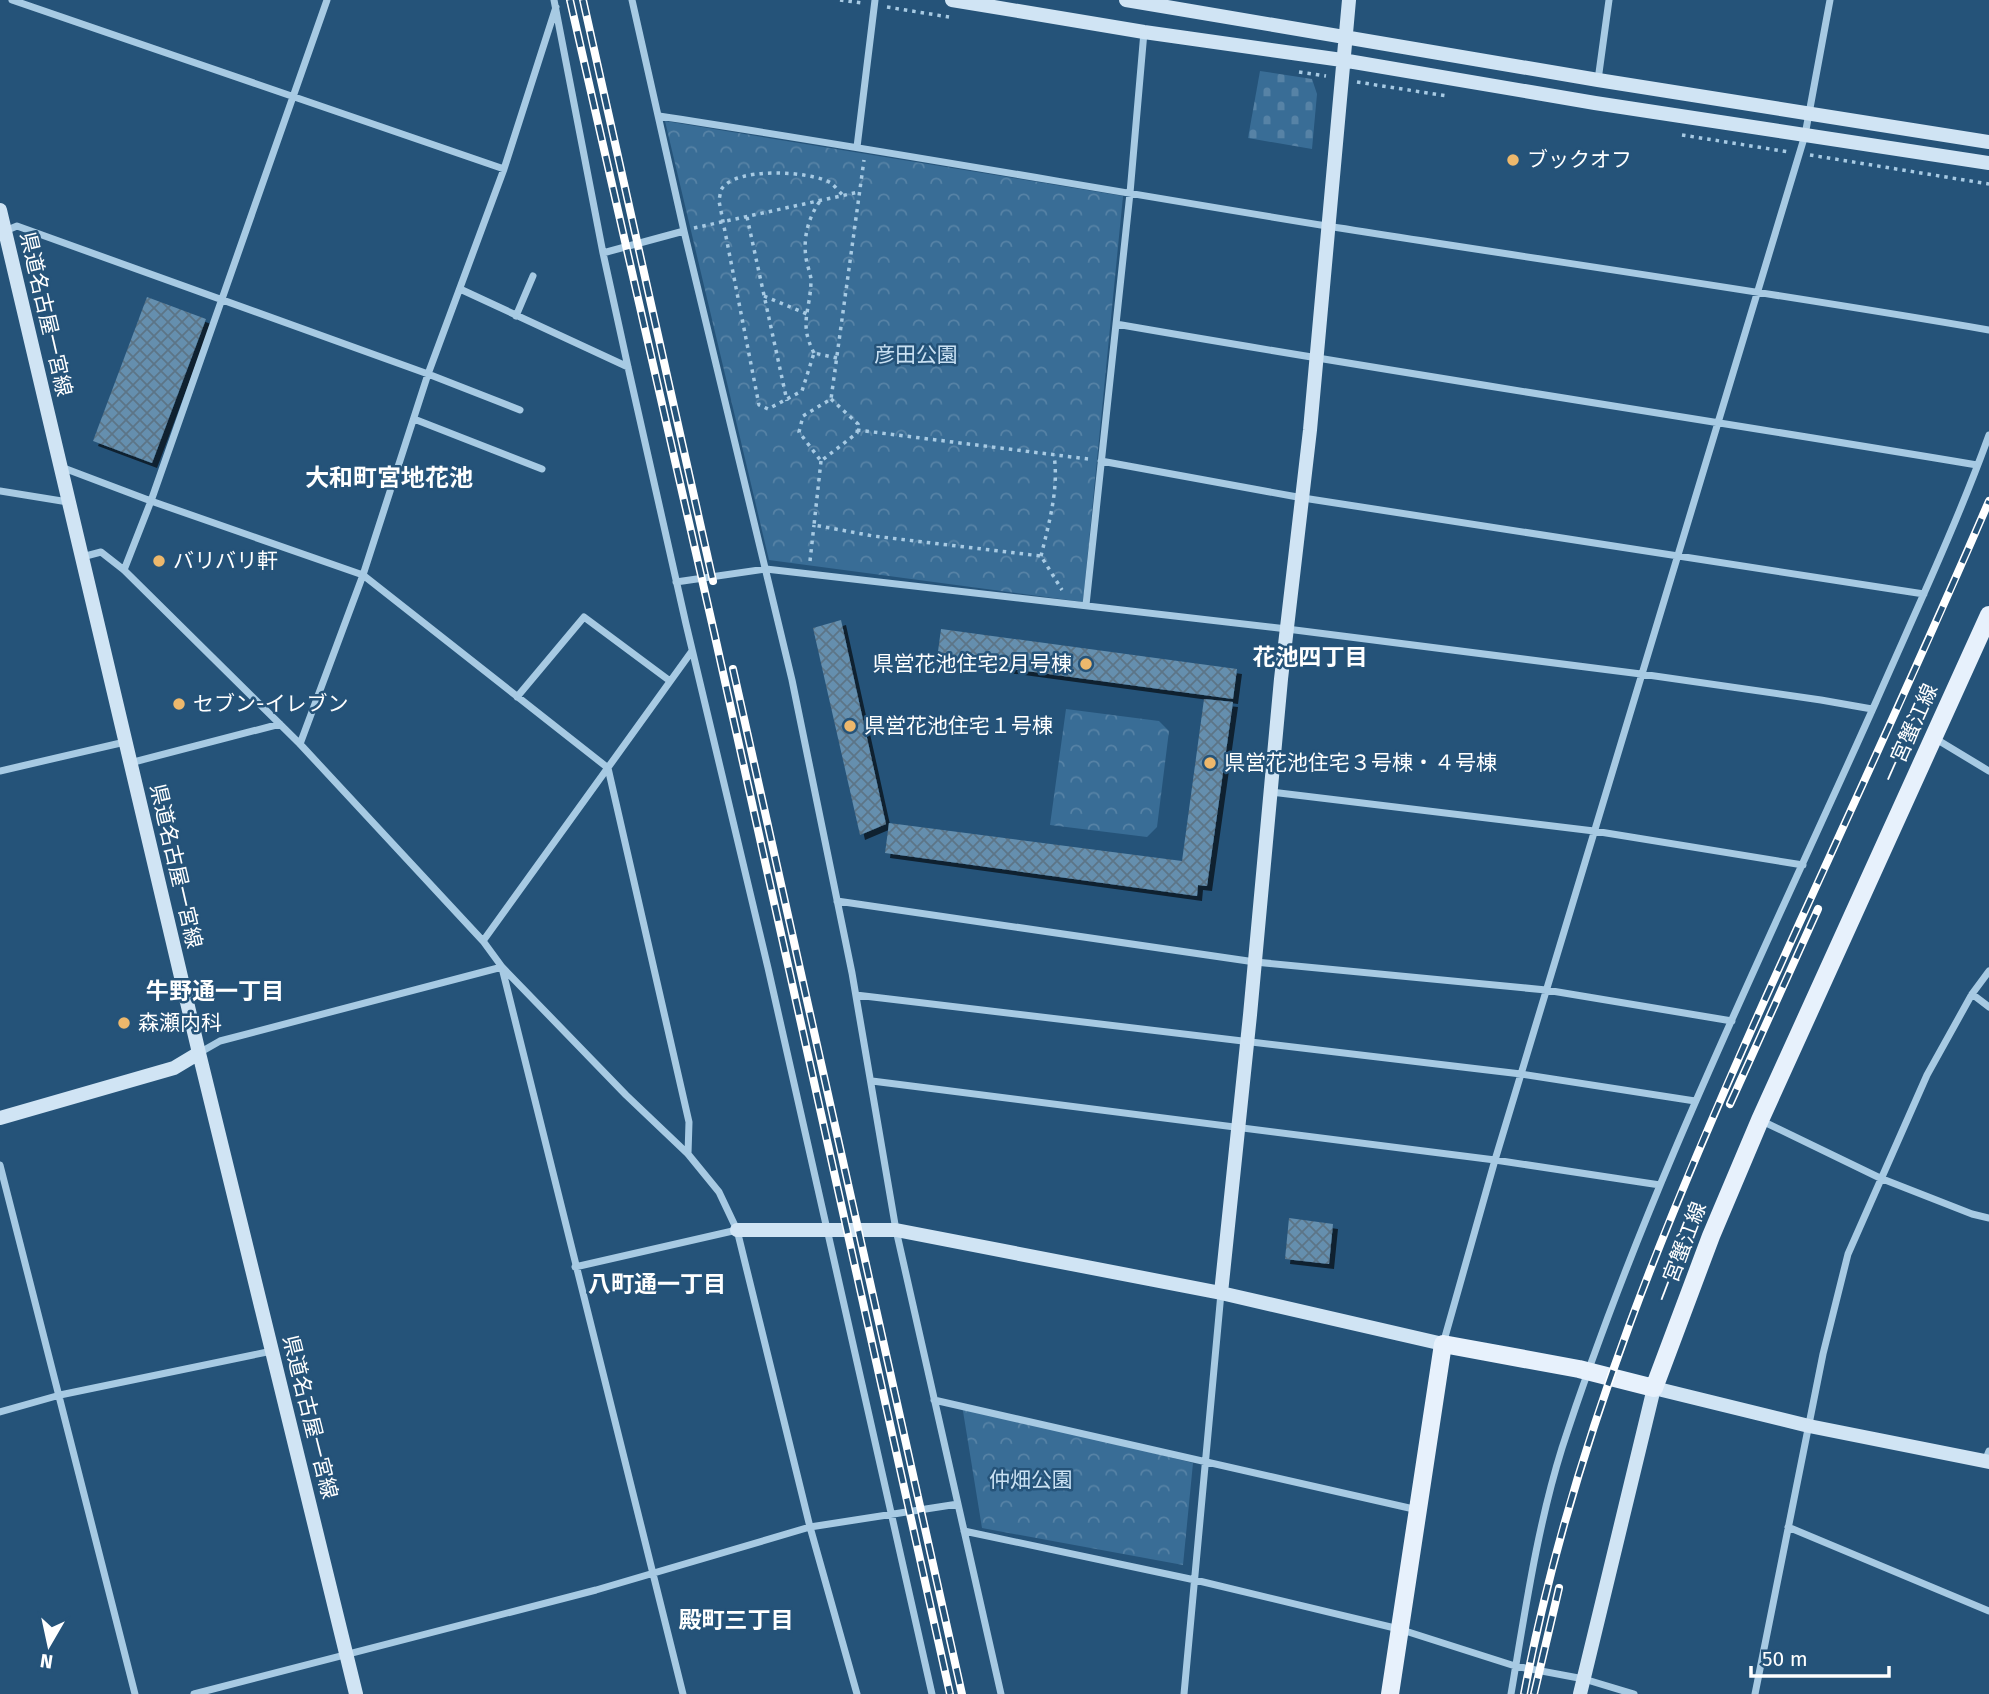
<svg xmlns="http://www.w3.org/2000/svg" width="1989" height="1694" font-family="'Fira Sans','Noto Sans JP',sans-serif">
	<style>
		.cemetery { fill: url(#cemetery-stones) }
		.park { fill: url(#park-crowns) }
		.building { fill: url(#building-cross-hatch); filter: url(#shadow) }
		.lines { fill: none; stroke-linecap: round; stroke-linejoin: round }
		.path { stroke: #a7cae3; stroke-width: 3.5; stroke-dasharray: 3.5 5; stroke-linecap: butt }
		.street { stroke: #a7cae3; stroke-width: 7 }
		.secondary { stroke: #d0e4f4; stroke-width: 14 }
		.primary { stroke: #e7f1fc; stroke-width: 18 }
		.rail-casing { stroke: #fff; stroke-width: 8 }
		.rail { stroke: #255379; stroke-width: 5; stroke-dasharray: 16; stroke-linecap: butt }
		.poi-dot { fill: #edb86c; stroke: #255379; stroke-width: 2.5 }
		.labels { text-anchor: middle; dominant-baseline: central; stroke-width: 5; stroke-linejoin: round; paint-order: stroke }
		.poi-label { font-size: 21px; fill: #fff; stroke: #255379; text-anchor: start }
		.street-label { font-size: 21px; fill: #fff; stroke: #255379 }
		.park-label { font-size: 21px; fill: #cae1f3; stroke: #255379 }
		.neighbourhood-label { font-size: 23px; font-weight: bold; fill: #fff; stroke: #255379 }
		.quarter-label { font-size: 24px; font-weight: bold; fill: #fff; stroke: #255379 }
	</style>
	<defs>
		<pattern id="cemetery-stones" width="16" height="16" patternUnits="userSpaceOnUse" patternTransform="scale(1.75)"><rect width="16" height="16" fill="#396d96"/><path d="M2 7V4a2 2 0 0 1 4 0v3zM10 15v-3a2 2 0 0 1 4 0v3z" fill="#5783a6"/></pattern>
		<pattern id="park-crowns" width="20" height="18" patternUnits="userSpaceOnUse" patternTransform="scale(1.75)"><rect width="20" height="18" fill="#396d96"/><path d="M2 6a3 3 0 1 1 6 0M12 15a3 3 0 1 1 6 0" fill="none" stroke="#5783a6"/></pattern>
		<pattern id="building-cross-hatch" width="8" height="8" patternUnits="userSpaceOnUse" patternTransform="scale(1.75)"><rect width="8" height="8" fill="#658fae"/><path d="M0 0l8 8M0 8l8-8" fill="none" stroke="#5b7487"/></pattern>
		<filter id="shadow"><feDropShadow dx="5" dy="5" stdDeviation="0" flood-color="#0009"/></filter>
	</defs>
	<rect width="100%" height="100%" fill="#255379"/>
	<!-- cemetery -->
	<path class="cemetery" d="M1260,71L1312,79L1317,94L1312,149L1248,138Z"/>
	<!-- park -->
	<path class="park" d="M665,121L1123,196L1083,602L769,560Z
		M1066,709L1159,721L1169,731L1157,827L1147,837L1050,825Z
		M962,1405L1193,1463L1183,1565L982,1528Z"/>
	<!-- building -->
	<path class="building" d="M147,297L206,319L152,463L93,441Z
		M841,620L886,824L860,835L813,628Z
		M941,629L1237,669L1233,699L937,659Z
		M1204,699L1233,702L1207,886L1198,885L1197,896L885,853L889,823L1182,861Z
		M1289,1218L1333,1224L1329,1264L1285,1259Z"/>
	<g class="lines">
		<!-- path -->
		<path class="path" d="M840,0L862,3
			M887,7L949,17
			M1299,72L1326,76
			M1357,82L1447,96
			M1682,135L1789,152
			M1810,155L1989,184
			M747,217L787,401
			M694,228L859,192
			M764,296L807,314
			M814,353C798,322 811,311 811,279C810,272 807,265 806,258C803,238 808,218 820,201
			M837,358L814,353L802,391L768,409L759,405L719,201C719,200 721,190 721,190C734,166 811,171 831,183C835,186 839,192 843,195
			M831,399L858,424L857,433L821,461L799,432L803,416L831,399L864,160
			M857,430L1088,459
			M821,461L814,525L873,536L1041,556L1062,590
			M1041,556C1049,523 1059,489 1054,455
			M810,561L814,525"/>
		<!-- street -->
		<path class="street" d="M12,0L504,169
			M554,0L603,253L628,367L686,624L768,968L932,1694
			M632,0L684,231L792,680L852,973L896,1230L1001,1694
			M1598,80L1609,0
			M659,116C882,150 1104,190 1327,226C1548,261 1769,292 1989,330
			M857,147L875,0
			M5,231L17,226L428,374L520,410
			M603,253L684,231
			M460,289L628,367
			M516,316L533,276
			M1116,324C1403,374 1690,417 1977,465
			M414,419L542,469
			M1101,461L1303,498L1924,594
			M61,467L151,501L363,575L608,768L689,1122L688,1154
			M0,491L68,502
			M82,557L101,552L124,570L300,744L483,941L502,967L626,1095L688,1154L719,1192L737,1230L810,1527L857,1694
			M124,570L151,501L327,0
			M676,582L766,569L1287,629L1641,674L1821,700L1872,709
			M1086,605L1130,193L1144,32
			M517,697L584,617L670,681
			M1936,739L1989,771
			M300,744L363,575L428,374L504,169L556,7
			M130,763L280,724
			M0,771L125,742
			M1271,792L1594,831L1803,865
			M837,901L1255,962L1546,990L1732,1021
			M483,941L692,651
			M502,968L683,1694
			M1972,994L1989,1007
			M856,995L1521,1074L1695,1101
			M199,1053L220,1041L502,967
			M872,1081L1495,1160L1660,1185
			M1762,1121L1880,1178L1972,1214L1989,1218
			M0,1165L135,1694
			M575,1267L737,1230
			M1443,1344L1495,1160L1805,135L1830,0
			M934,1400L1418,1510
			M0,1412L60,1395L272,1351
			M1985,1461L1989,1451
			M1788,1527L1989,1611
			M964,1531L1195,1580L1399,1629L1515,1666L1584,1679L1634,1694
			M194,1694L596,1590L810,1527L958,1504
			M1184,1694L1221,1293
			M1511,1694C1525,1612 1537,1528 1562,1448C1645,1192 1765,950 1875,704C1914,615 1956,526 1989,435
			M1755,1694L1823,1354L1848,1254L1927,1075L1972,994L1989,971"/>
		<!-- secondary -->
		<path class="secondary" d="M952,0L1144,32L1342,60L1595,103L1989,163
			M1126,0L1598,80L1989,142
			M0,210L199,1053L356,1694
			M0,1118L174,1068L199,1053
			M737,1230H896L1221,1293L1443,1344
			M1221,1293L1250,1015L1281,679L1310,430L1349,0
			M1580,1694L1654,1388L1809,1426L1989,1462"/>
		<!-- primary -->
		<path class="primary" d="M1390,1694L1443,1344L1579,1369L1654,1388L1711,1236L1760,1120L1989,615"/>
		<defs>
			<path id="rail" d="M570,0L714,632L950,1694
				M583,0L713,581
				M733,669L962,1694
				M1730,1104L1818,909
				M1524,1694C1572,1440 1674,1200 1780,966C1850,811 1922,657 1989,501
				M1534,1694L1559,1588"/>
		</defs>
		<!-- rail casing -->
		<use href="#rail" class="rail-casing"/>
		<!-- rail -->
		<use href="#rail" class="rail"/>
	</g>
	<!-- markers -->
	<g class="poi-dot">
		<circle cx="1513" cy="160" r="7"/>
		<circle cx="159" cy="561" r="7"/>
		<circle cx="1086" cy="664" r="7"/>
		<circle cx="179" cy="704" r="7"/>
		<circle cx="850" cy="726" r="7"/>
		<circle cx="1210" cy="763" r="7"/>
		<circle cx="124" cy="1023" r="7"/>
	</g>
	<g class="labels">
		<!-- poi labels -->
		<g class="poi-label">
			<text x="1527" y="160">ブックオフ</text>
			<text x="173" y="561">バリバリ軒</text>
			<text x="1072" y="664" text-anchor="end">県営花池住宅2月号棟</text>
			<text x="193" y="704">セブン-イレブン</text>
			<text x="864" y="726">県営花池住宅１号棟</text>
			<text x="1224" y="763">県営花池住宅３号棟・４号棟</text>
			<text x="138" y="1023">森瀬内科</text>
		</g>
		<!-- street labels -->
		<g class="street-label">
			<text transform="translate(46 314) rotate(77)">県道名古屋一宮線</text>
			<text transform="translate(1910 733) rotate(-66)">一宮蟹江線</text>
			<text transform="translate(176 866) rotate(77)">県道名古屋一宮線</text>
			<text transform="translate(1681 1252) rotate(-69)">一宮蟹江線</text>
			<text transform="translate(310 1417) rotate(76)">県道名古屋一宮線</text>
		</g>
		<!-- park labels -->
		<g class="park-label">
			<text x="916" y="355">彦田公園</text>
			<text x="1031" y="1480">仲畑公園</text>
		</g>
		<!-- neighbourhood labels -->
		<g class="neighbourhood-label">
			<text x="1310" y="657">花池四丁目</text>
			<text x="215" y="991">牛野通一丁目</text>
			<text x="657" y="1284">八町通一丁目</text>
			<text x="736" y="1620">殿町三丁目</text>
		</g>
		<!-- quarter labels -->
		<g class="quarter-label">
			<text x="389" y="478">大和町宮地花池</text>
		</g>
	</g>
	<!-- north arrow -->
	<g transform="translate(49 1645) rotate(189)" stroke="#255379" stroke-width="5" paint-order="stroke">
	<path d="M0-5L12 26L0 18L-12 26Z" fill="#ffffff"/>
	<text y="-10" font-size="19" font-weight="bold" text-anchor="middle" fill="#ffffff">N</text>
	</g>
	<!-- scale -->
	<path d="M1751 1666v10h138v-10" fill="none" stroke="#ffffff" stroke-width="3.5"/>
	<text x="1762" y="1666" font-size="21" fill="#ffffff" stroke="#255379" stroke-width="5" paint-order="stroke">50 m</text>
</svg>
